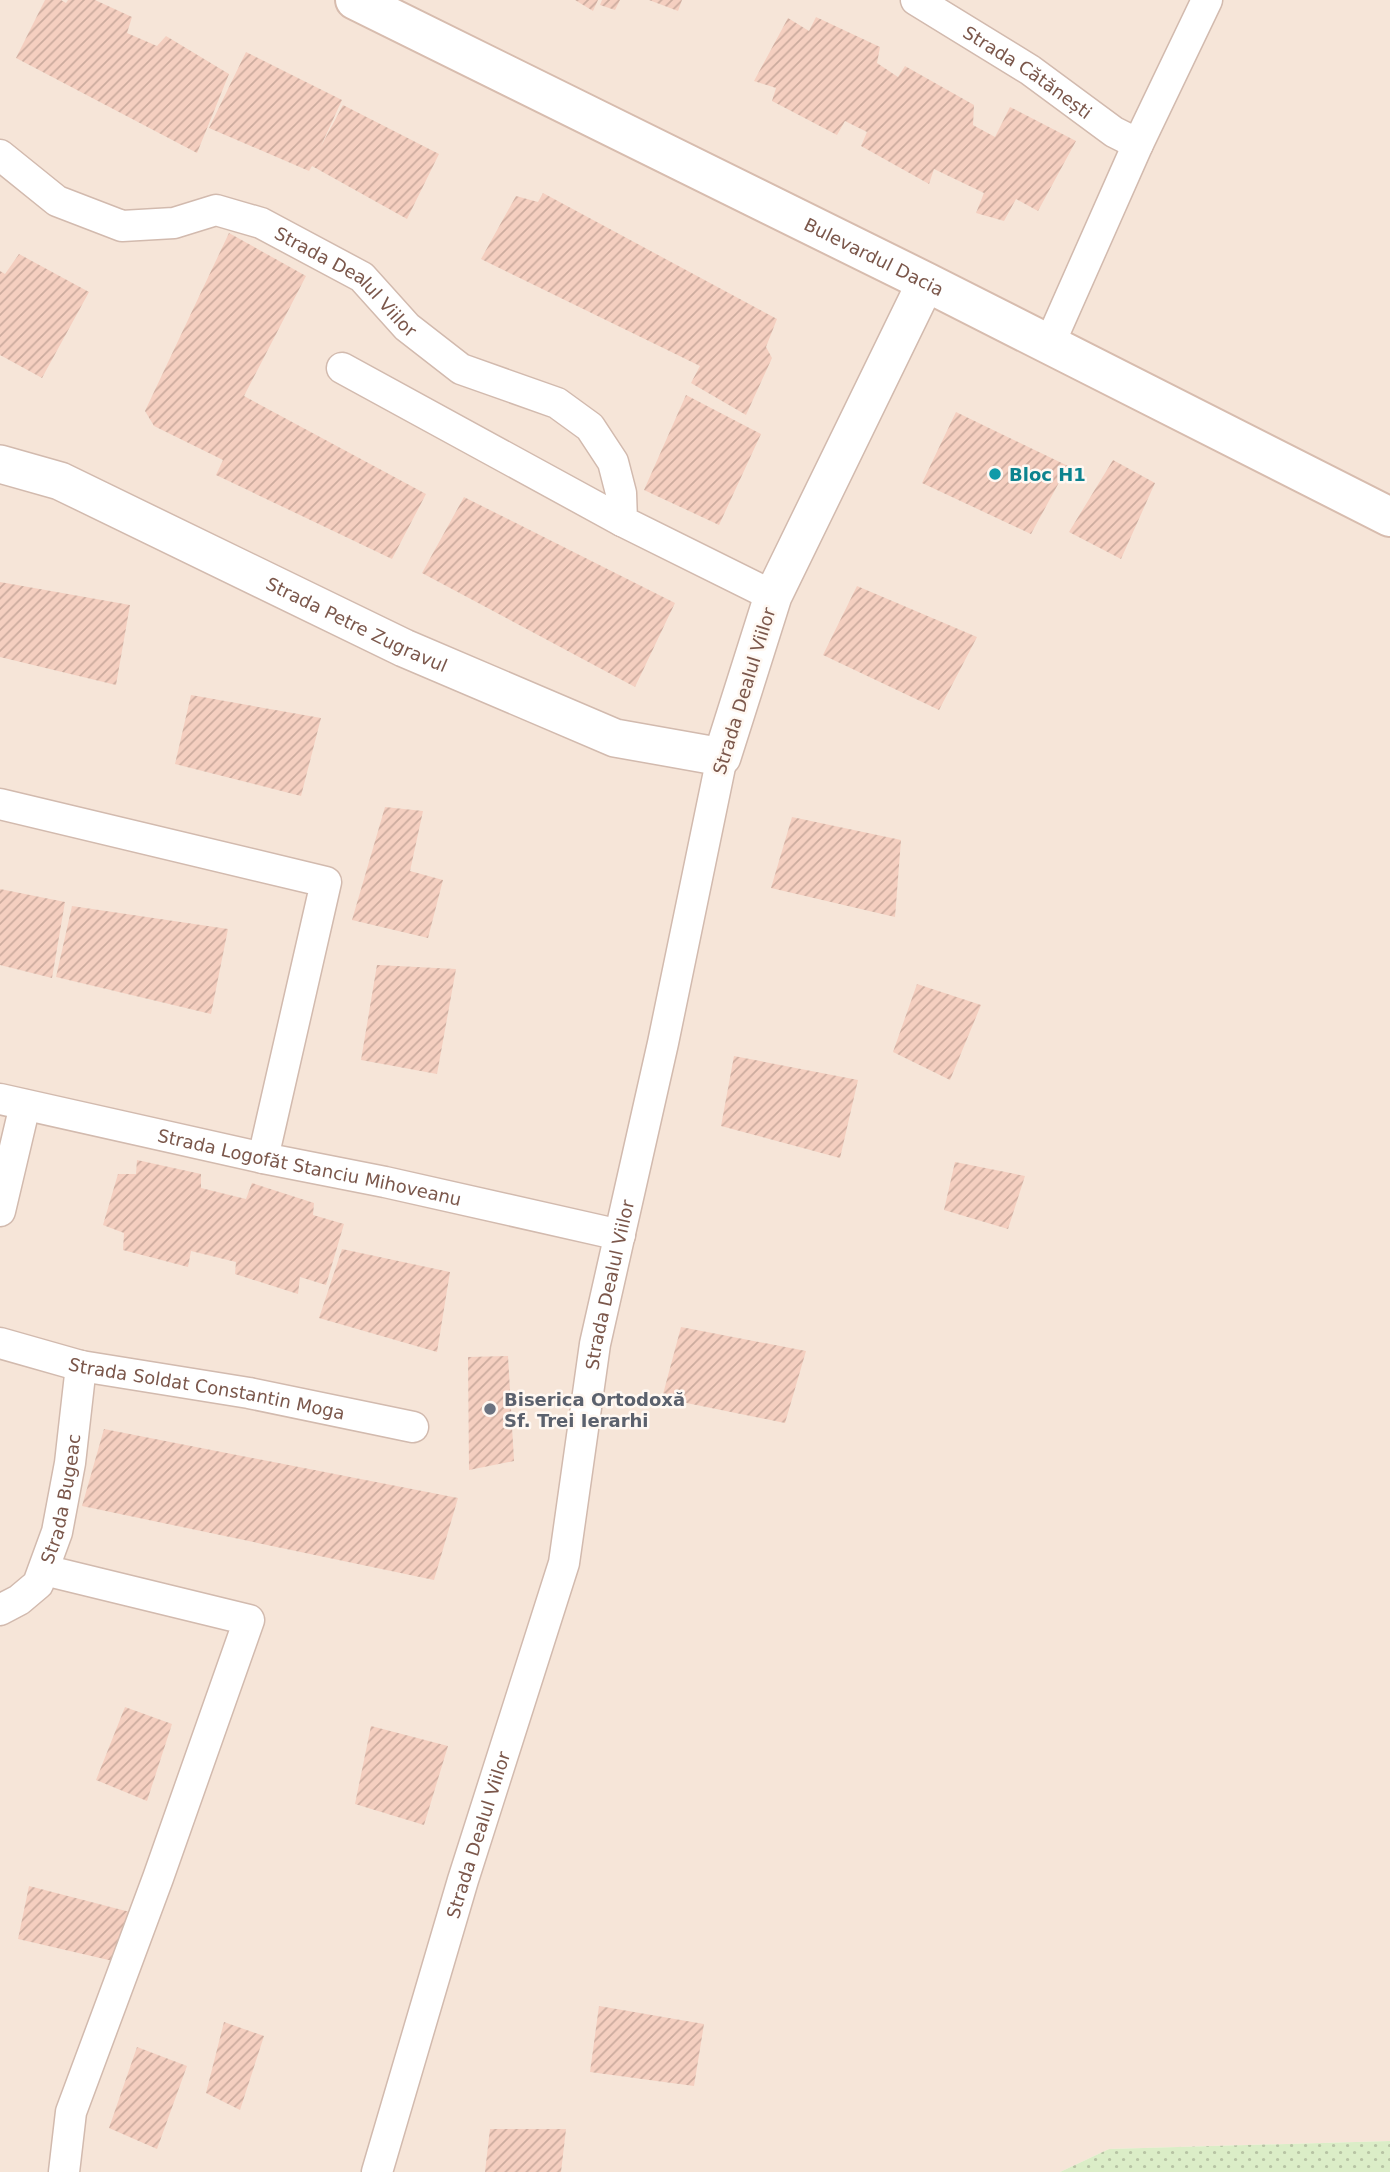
<svg xmlns="http://www.w3.org/2000/svg" width="1390" height="2172" font-family="'DejaVu Sans',sans-serif">
	<style>
		.residential { fill: #f6e5d8 }
		.grass { fill: url(#grass-dots) }
		.building { fill: url(#building-hatch) }
		.lines { fill: none; stroke-linecap: round; stroke-linejoin: round }
		.minor-casing { stroke: #d2baae; stroke-width: 33 }
		.tertiary-casing { stroke: #d2baae; stroke-width: 40 }
		.secondary-casing { stroke: #d7bcae; stroke-width: 42 }
		.minor { stroke: #fff; stroke-width: 30 }
		.tertiary { stroke: #fff; stroke-width: 37 }
		.secondary { stroke: #fff; stroke-width: 38 }
		.culture-dot { fill: #0f9aa8; stroke: #fff8f2; stroke-width: 2.5 }
		.worship-dot { fill: #6b7280; stroke: #fff8f2; stroke-width: 2.5 }
		.labels { text-anchor: middle; dominant-baseline: central; stroke-width: 5; stroke-linejoin: round; paint-order: stroke }
		.street-label { font-size: 18px; fill: #7b574b; stroke: #fff8f2 }
		.culture-label { font-size: 18px; font-weight: bold; fill: #0d838f; stroke: #fff8f2; text-anchor: start }
		.worship-label { font-size: 18px; font-weight: bold; fill: #5b616d; stroke: #fff8f2; text-anchor: start }
	</style>
	<defs>
		<pattern id="grass-dots" width="8" height="8" patternUnits="userSpaceOnUse" patternTransform="scale(1.75)"><rect width="8" height="8" fill="#dbedc7"/><path d="M2 2h.1M6 6h.1" fill="none" stroke="#b7c3a4" stroke-width="1.8" stroke-linecap="round"/></pattern>
		<pattern id="building-hatch" width="6" height="6" patternUnits="userSpaceOnUse" patternTransform="scale(1.75)"><rect width="6" height="6" fill="#f5cfc0"/><path d="M-1 1l2-2M0 6l6-6M5 7l2-2" fill="none" stroke="#cbab9e"/></pattern>
	</defs>
	<rect width="100%" height="100%" fill="#fef4ea"/>
	<!-- residential -->
	<path class="residential" d="M0,0H1390V2141L1109,2149L1060,2172H0Z"/>
	<!-- grass -->
	<path class="grass" d="M1390,2141V2172H1060L1109,2149Z"/>
	<!-- building -->
	<path class="building" d="M45,0H61L66,3L68,0H95L132,17L127,33L157,46L166,36L229,74L197,153L16,58Z
		M575,0H598L593,11Z
		M602,0H620L615,10L600,5Z
		M649,0H682L678,11Z
		M816,17L880,47L877,63L898,77L905,66L974,105L973,125L995,137L1010,107L1076,141L1038,211L1016,199L1004,221L976,213L984,193L934,169L929,184L861,146L867,132L845,121L837,135L772,101L776,88L754,81L788,18L809,31Z
		M246,52L342,100L320,148L343,105L439,154L407,219L312,166L309,171L209,128Z
		M543,193L777,319L766,347L772,358L746,415L691,383L700,366L481,259L516,196L538,202Z
		M229,233L306,276L244,396L426,494L392,559L216,475L223,460L154,426L145,411Z
		M19,254L89,292L42,378L0,355V271L5,274Z
		M686,395L761,434L719,525L644,490Z
		M956,412L1068,466L1031,534L922,483Z
		M1113,460L1155,483L1121,559L1069,532Z
		M464,497L675,603L635,687L422,573Z
		M0,582L130,605L116,685L0,657Z
		M857,586L977,637L939,710L823,655Z
		M191,695L321,718L301,796L175,764Z
		M385,807L423,811L410,871L443,880L428,938L352,920Z
		M792,817L901,840L895,917L771,888Z
		M0,889L65,902L52,978L0,965Z
		M72,906L228,929L211,1014L56,977Z
		M377,965L456,969L437,1074L361,1060Z
		M917,984L981,1005L950,1080L893,1052Z
		M734,1056L858,1080L840,1158L721,1126Z
		M137,1160L201,1174V1188L246,1199L252,1183L314,1203L313,1215L344,1224L326,1285L300,1277L298,1294L235,1274L236,1262L191,1251L188,1267L123,1250L124,1233L103,1225L118,1174H136Z
		M955,1162L1025,1176L1008,1229L944,1210Z
		M342,1249L450,1272L437,1352L319,1318Z
		M681,1327L806,1351L785,1423L662,1398Z
		M508,1356L514,1461L469,1470L468,1357Z
		M104,1429L458,1498L434,1580L82,1506Z
		M125,1707L172,1724L147,1801L96,1780Z
		M371,1726L448,1746L424,1825L355,1804Z
		M29,1886L130,1912L113,1961L18,1939Z
		M599,2006L704,2024L694,2086L590,2072Z
		M224,2022L264,2036L240,2110L206,2093Z
		M137,2047L187,2066L157,2149L109,2128Z
		M490,2129H566L561,2172H485Z"/>
	<g class="lines">
		<defs>
			<g id="minor">
				<path id="s1" d="M916,0L1030,70L1114,132L1138,144"/>
				<path id="s2" d="M0,155L57,201L122,226L174,223L216,210L261,223L362,277L407,327L461,369L557,403L590,427L613,462L621,493L622,521L773,596"/>
				<path d="M1049,345L1138,144L1207,0"/>
				<path d="M342,368L622,521"/>
				<path d="M0,804L326,882L263,1158"/>
				<path id="s3" d="M0,1099L263,1158L385,1182L620,1235"/>
				<path d="M0,1211L25,1105"/>
				<path id="s4" d="M0,1343L81,1366L249,1393L413,1427"/>
				<path d="M44,1570L249,1620L158,1878L71,2112L64,2172"/>
				<path id="s5" d="M0,1610L19,1600L38,1584L57,1532L70,1463L81,1366"/>
				<path id="s6" d="M377,2172L463,1880L564,1563L595,1344L663,1043L722,757"/>
			</g>
			<g id="tertiary">
				<path id="s7" d="M0,464L60,481L404,648L615,738L722,757L773,596L926,282"/>
			</g>
			<g id="secondary">
				<path id="s8" d="M355,0L926,282L1390,517"/>
			</g>
		</defs>
		<!-- minor casing -->
		<use href="#minor" class="minor-casing"/>
		<!-- tertiary casing -->
		<use href="#tertiary" class="tertiary-casing"/>
		<!-- secondary casing -->
		<use href="#secondary" class="secondary-casing"/>
		<!-- minor -->
		<use href="#minor" class="minor"/>
		<!-- tertiary -->
		<use href="#tertiary" class="tertiary"/>
		<!-- secondary -->
		<use href="#secondary" class="secondary"/>
	</g>
	<!-- markers -->
	<circle class="culture-dot" cx="995" cy="474" r="7"/>
	<circle class="worship-dot" cx="490" cy="1409" r="7"/>
	<g class="labels">
		<!-- street labels -->
		<g class="street-label">
			<text stroke="none"><textPath href="#s1" startOffset="133">Strada Cătănești</textPath></text>
			<text stroke="none"><textPath href="#s8" startOffset="579">Bulevardul Dacia</textPath></text>
			<text stroke="none"><textPath href="#s2" startOffset="390">Strada Dealul Viilor</textPath></text>
			<text stroke="none"><textPath href="#s7" startOffset="392">Strada Petre Zugravul</textPath></text>
			<text transform="translate(744 691) rotate(-73)">Strada Dealul Viilor</text>
			<text stroke="none"><textPath href="#s3" startOffset="317">Strada Logofăt Stanciu Mihoveanu</textPath></text>
			<text stroke="none"><textPath href="#s6" startOffset="919">Strada Dealul Viilor</textPath></text>
			<text stroke="none"><textPath href="#s4" startOffset="212">Strada Soldat Constantin Moga</textPath></text>
			<text stroke="none"><textPath href="#s5" startOffset="135">Strada Bugeac</textPath></text>
			<text stroke="none"><textPath href="#s6" startOffset="352">Strada Dealul Viilor</textPath></text>
		</g>
		<!-- culture labels -->
		<g class="culture-label">
			<text x="1009" y="474">Bloc H1</text>
		</g>
		<!-- worship labels -->
		<g class="worship-label">
			<text x="504" y="1399">Biserica Ortodoxă<tspan x="504" dy="21">Sf. Trei Ierarhi</tspan></text>
		</g>
	</g>
</svg>
